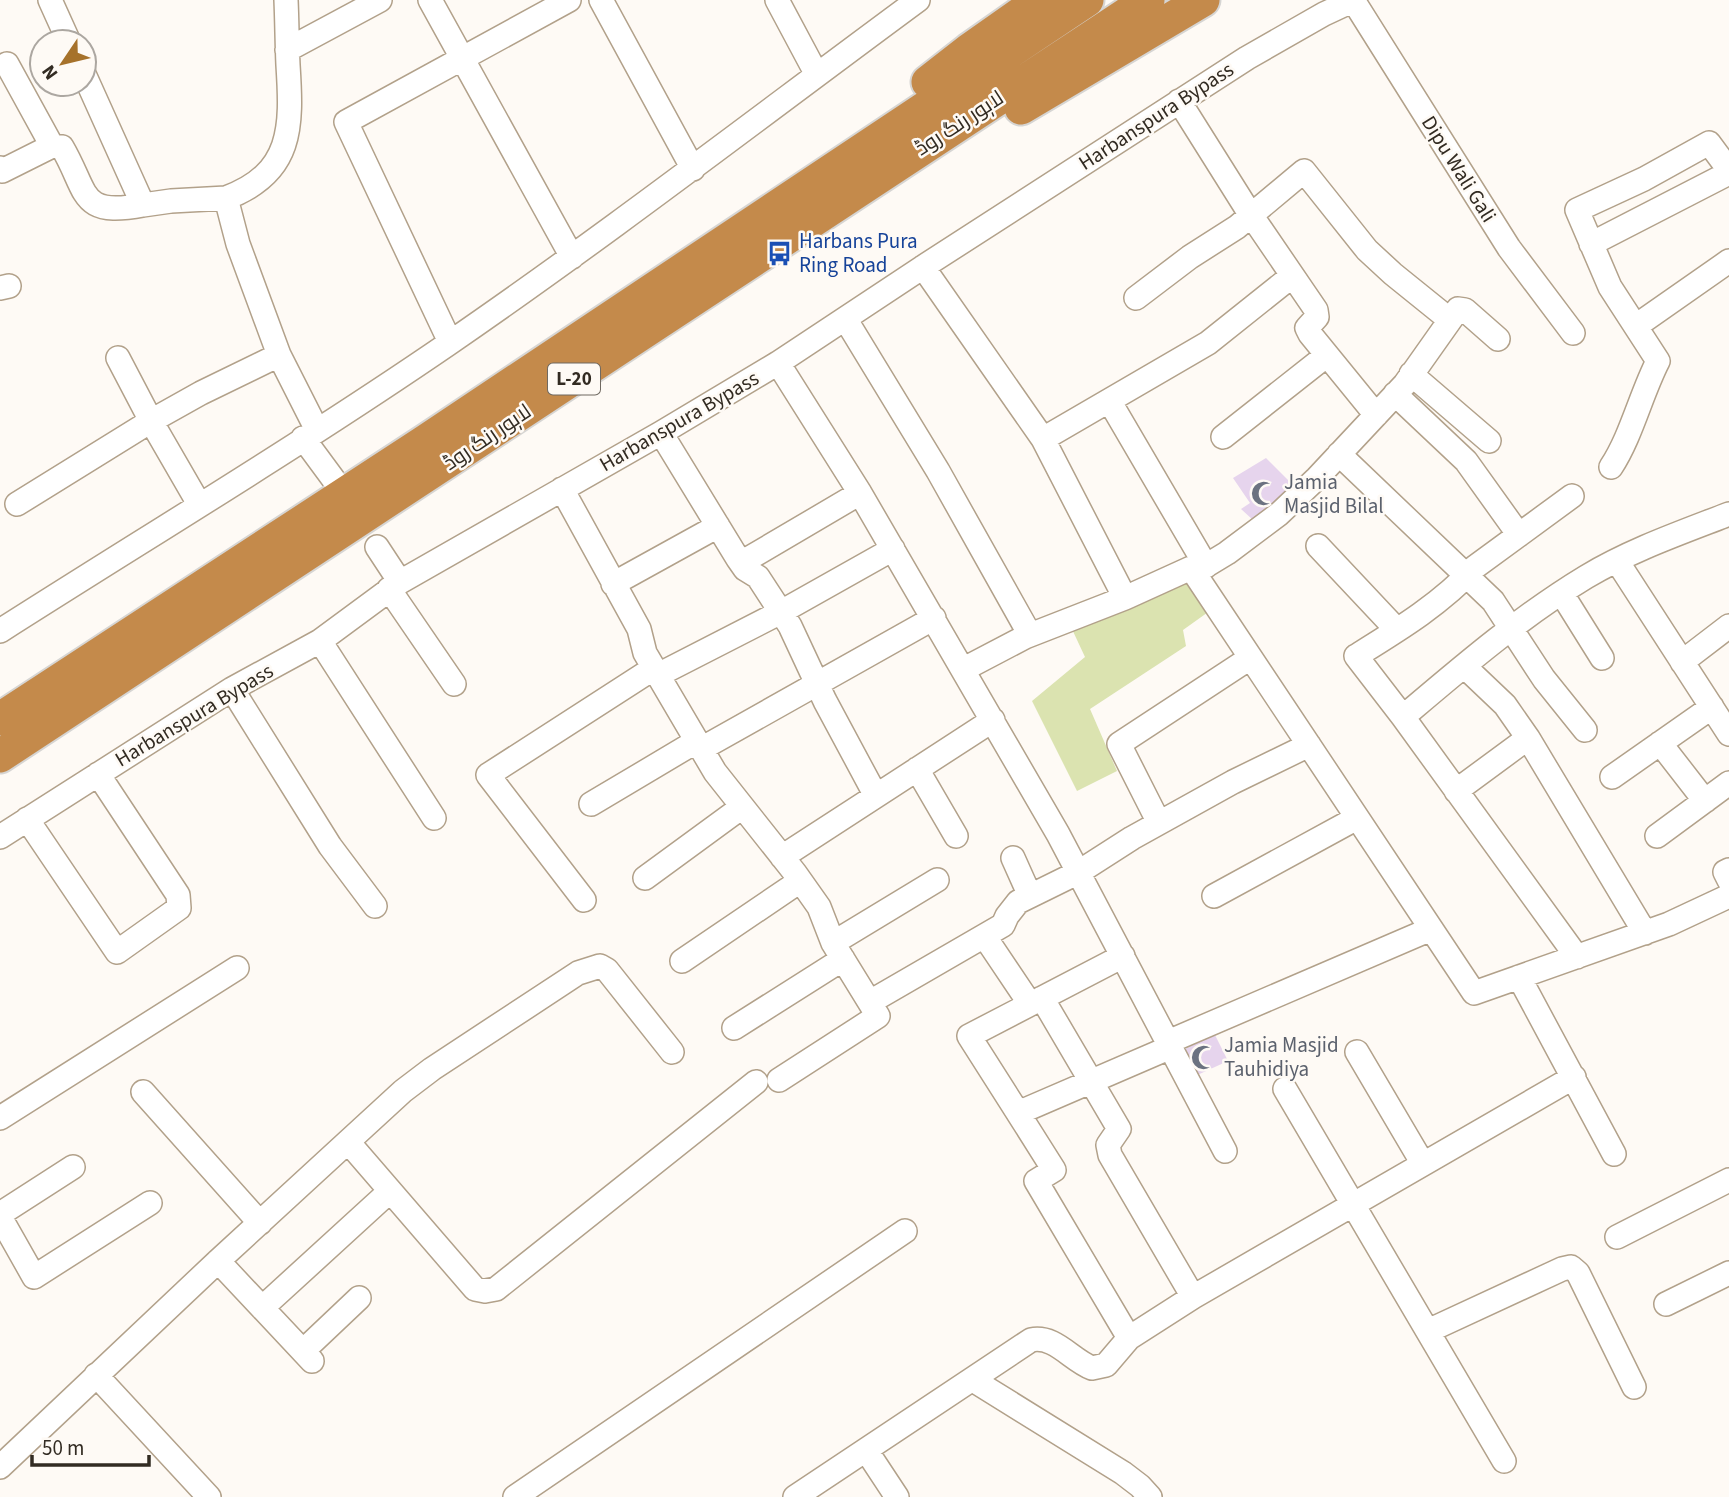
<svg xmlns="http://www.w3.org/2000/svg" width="1729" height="1497" font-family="'Source Sans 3',Cairo,sans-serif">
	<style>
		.green { fill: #dbe3b0 }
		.building { fill: #e6d4ed }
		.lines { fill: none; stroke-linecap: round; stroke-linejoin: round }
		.minor-casing { stroke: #b2a18a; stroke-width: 26 }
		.highway-casing { stroke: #d6d5d3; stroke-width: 37 }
		.minor { stroke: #fff; stroke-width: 23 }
		.highway { stroke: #c48a4b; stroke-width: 33 }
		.labels { text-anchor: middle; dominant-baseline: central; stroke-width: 5; stroke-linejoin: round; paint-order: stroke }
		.shield { fill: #fefaf5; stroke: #6f6961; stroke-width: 2 }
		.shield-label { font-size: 19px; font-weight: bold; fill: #322b22 }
		.street-label { font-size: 21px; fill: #322b22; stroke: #fefaf5 }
		.transit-label { font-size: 21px; fill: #164399; stroke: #fefaf5; text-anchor: start }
		.worship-label { font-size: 21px; fill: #5b616d; stroke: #fefaf5; text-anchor: start }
	</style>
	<rect width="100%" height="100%" fill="#fefaf5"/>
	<!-- green -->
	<path class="green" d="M1189,580L1211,610L1183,630L1186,646L1090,709L1117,771L1077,791L1032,701L1085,657L1071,627Z"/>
	<!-- building -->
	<path class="building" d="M1266,458L1293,485L1253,520L1241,509L1250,503L1233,478Z
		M1214,1033L1228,1061L1193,1077L1180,1052Z"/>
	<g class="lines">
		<defs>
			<path id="minor" d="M50,0L69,42
				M286,0C287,22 287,43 288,65C292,127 293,173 226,198L238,244L279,355L317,430
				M430,0L572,257
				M601,0L693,169
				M777,0L817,75
				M1353,0L1509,248L1573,333
				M287,50L380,0
				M7,64L52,146
				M84,74L143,205L171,201L226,198
				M1179,101L1245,206L1316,310L1317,317L1307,328L1310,334L1376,415
				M0,168L2,171L52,146L62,147C89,193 78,217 143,205
				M1591,244L1729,173
				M923,267L1043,439L1125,598L1191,568L1474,993L1669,924L1729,896
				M0,288L9,286
				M1136,298L1190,257L1237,227L1304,171L1367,250L1393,274L1450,320
				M846,320L938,471L1030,635
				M1636,326L1729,261
				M450,342L346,122L569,0
				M118,358L151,421L199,504
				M778,363L860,493L1058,834L1225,1151
				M1411,374L1489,441
				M1395,394L1466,461L1519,535
				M1110,402L1206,566
				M661,433L738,559L745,569L758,577L790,626L825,701L876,796
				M1223,437L1327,355
				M303,438L334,480
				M1043,439L1208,343L1292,276
				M1339,454L1493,601L1544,679L1585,730
				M1611,467C1631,437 1641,394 1658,361L1610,287L1577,210L1644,179L1709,143L1729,170
				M562,489L639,629L645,653L715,772L795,873L819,907L833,943L878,1016L779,1080
				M17,504L151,421L201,393L279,355
				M1318,546L1397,630
				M377,547L400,582
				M1617,561L1729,734
				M741,563L860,493
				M1194,573L1227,553L1279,514L1317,478L1405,384L1458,309L1465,310L1498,339
				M613,584L718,526
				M389,589L454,684
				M1562,594L1602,658
				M0,631C149,536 302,444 448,344C608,234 762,115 918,0
				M320,641L434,818
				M1682,662L1729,626
				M1464,666L1505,705L1528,738L1645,933
				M964,669L1025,637L1125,598
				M658,675L781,612L893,549
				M232,689L330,846L375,906
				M1403,717L1356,656C1398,630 1441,604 1475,567L1572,496
				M1660,743L1705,801
				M701,749L934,618
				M917,769L956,836
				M1612,777L1712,707
				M1456,791L1528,738
				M591,804L697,741
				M27,819L117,952L179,908L178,895L98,774
				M1159,823L1119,744L1250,658
				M1657,836L1729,783
				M0,837L232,689L320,641L400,582L661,433L778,363L923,267L1247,58L1324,14L1354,0
				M782,857L993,720
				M1013,858L1030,896
				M1729,870L1725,872L1729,880
				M645,878L742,807
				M1214,896L1357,818
				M584,900L488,775L654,668
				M985,937L1030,1004
				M833,943L937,880
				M1577,957L1403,717C1462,667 1520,617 1586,577C1631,550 1680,533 1729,514
				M682,961L800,881
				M1519,977L1614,1154
				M1042,998L1119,1129L1108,1145L1110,1155L1193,1297
				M870,1002L1003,925L1007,916L1018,902L1079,872L1132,838L1233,782L1309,745
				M734,1028L843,959
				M1168,1042L1431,929
				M1357,1052L1423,1164
				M1285,1089L1504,1461
				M143,1092L260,1223
				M1018,1113L969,1036L1123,956
				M0,1118L237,968
				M349,1143L475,1289L485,1291L496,1289L756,1082
				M0,1214L73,1167
				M0,1217L34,1277L150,1203
				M1617,1237L1729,1180
				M218,1261L312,1361
				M1666,1304L1729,1273
				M262,1308L390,1191
				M1428,1331L1562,1269L1571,1267L1578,1273L1634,1387
				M1129,1338L1036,1181L1054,1170L1018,1113L1171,1047
				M303,1351L359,1298
				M96,1375L209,1497
				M973,1380L1123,1473L1140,1486L1150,1497
				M866,1450L897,1497
				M0,1467L218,1261L403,1091L432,1069L578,973L600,966L607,970L672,1052
				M515,1497L905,1231
				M795,1497L1031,1340C1055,1335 1071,1360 1092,1368L1106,1365L1129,1338L1193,1297L1574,1077"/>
			<path id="highway" d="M928,82L969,50L1040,0
				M1021,108L1203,0
				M0,719L424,442L1087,0
				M0,756L1148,0"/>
		</defs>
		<!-- minor casing -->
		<use href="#minor" class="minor-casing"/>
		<!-- highway casing -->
		<use href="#highway" class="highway-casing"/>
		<!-- minor -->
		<use href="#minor" class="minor"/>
		<!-- highway -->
		<use href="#highway" class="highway"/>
	</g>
	<!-- icons -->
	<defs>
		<symbol id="bus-bare" viewBox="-9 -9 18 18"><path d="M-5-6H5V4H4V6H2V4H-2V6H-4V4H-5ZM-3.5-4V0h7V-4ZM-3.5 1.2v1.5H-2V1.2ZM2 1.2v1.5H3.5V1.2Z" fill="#1a4fb4" stroke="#fefaf5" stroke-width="2.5" paint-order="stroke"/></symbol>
		<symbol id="mosque-bare" viewBox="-9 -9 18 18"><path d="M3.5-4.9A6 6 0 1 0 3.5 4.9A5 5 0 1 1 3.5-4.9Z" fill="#6b7280" stroke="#fefaf5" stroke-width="2.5" paint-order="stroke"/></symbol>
	</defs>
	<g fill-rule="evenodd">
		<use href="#bus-bare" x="762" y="236" width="35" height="35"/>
		<use href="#mosque-bare" x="1246" y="476" width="35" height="35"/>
		<use href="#mosque-bare" x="1186" y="1040" width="35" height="35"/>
	</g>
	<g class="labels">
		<!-- shield labels -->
		<rect class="shield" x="548" y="363.5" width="52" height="31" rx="5"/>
		<g class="shield-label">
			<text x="574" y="379">L-20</text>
		</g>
		<!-- street labels -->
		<g class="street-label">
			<text transform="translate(1156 116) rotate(-33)">Harbanspura Bypass</text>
			<text transform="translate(959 123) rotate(-33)">لاہور رنگ روڈ</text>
			<text transform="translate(1459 169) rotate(58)">Dipu Wali Gali</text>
			<text transform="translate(679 421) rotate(-30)">Harbanspura Bypass</text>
			<text transform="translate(487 437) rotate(-34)">لاہور رنگ روڈ</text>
			<text transform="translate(194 715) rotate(-31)">Harbanspura Bypass</text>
		</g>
		<!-- transit labels -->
		<g class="transit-label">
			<text x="799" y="241">Harbans Pura<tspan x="799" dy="24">Ring Road</tspan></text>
		</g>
		<!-- worship labels -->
		<g class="worship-label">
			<text x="1284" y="482">Jamia<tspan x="1284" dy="24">Masjid Bilal</tspan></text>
			<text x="1224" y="1045">Jamia Masjid<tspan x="1224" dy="24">Tauhidiya</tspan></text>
		</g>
	</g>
	<!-- north arrow -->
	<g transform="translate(63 63) rotate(235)"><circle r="33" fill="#fefaf5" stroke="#aca7a1" stroke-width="2"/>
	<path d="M0-5L12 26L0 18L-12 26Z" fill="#a6722b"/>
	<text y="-10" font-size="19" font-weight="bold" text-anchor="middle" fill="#322b22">N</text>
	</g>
	<!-- scale -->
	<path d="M32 1455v10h117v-10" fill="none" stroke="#322b22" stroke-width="3.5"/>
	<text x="42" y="1455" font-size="21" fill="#322b22" stroke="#fefaf5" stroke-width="5" paint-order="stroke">50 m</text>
</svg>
